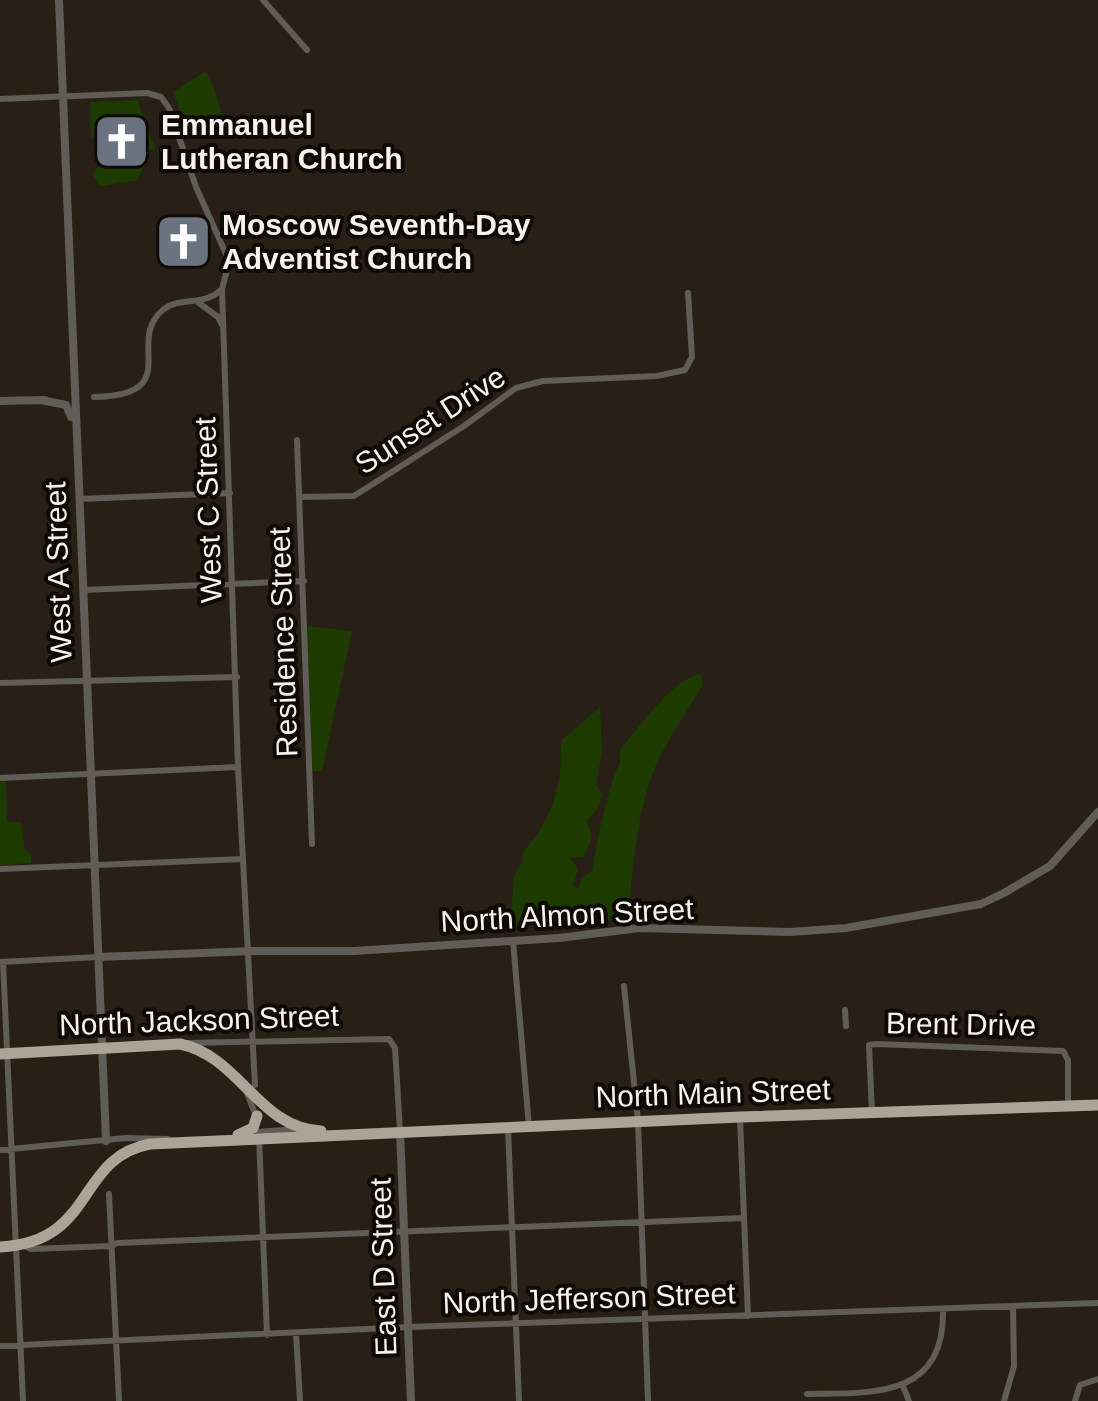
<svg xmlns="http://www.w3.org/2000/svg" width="1098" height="1401" font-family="Arial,sans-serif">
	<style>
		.green { fill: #1d3a00 }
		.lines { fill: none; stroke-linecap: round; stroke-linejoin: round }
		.minor { stroke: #605d57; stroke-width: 6 }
		.tertiary { stroke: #605d57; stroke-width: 8 }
		.trunk { stroke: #aca498; stroke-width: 11 }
		.labels { text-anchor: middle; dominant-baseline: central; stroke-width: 8; stroke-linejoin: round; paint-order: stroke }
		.poi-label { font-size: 30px; font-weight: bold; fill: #f7f2eb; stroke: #0e0a06; text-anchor: start }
		.street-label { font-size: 30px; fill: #f7f2eb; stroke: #0e0a06 }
	</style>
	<rect width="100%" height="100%" fill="#282016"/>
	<!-- green -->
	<path class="green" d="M206,71L214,88L224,122L190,138L173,92Z
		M137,100L147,126L134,130L133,127L116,123L104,136L110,152L127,156L138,143L137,139L150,134L155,149L150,150L138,180L100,186L92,174L99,166L97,139L91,137L90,102Z
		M305,626L352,631L322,771H309Z
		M701,674L703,684C688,711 669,736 656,765C636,814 633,867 628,919L510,927L514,875L523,861V852L539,832L553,805L560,775L561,741L600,707L602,752L596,785L603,794L598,808L587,821L592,837L584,857L570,858L578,869L573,886L578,889L582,878L593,870C593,856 612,771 620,764V750C637,730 674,677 701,674Z
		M6,781L7,822H21L25,850L31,854V863L0,865V782Z"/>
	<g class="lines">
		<!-- minor -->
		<path class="minor" d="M263,0L307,50
			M0,99L147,93L161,97L169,108L196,187L226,254L227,270L222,289L238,767L255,1085
			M199,303L218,317L222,325
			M94,397C187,395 123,341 164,309C182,296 202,307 221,290
			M297,440L312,844
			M300,497L354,496L464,426L516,388L543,381L657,376L685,370L692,357L688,293
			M79,499L230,493
			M83,590L304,581
			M0,683L237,677
			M0,778L238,767
			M0,869L243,859
			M513,941L529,1126
			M0,962L98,957
			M3,962L23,1401
			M624,986L638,1121L648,1401
			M845,1010L846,1026
			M186,1043L389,1039L395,1048L400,1131
			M247,1093L257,1119
			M872,1113L869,1045L877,1044L1063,1051L1068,1060V1104
			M740,1118L748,1316
			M508,1128L519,1401
			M258,1132L297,1129
			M259,1136L267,1335
			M0,1150L126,1138L168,1139
			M109,1194L119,1401
			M25,1246L31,1249L111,1246L117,1243L744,1218
			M296,1333L300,1401
			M0,1346L409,1327L1098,1303
			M903,1386L909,1401
			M807,1394C873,1393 945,1398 943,1310
			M1004,1401L1014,1366L1013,1307
			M1075,1401L1080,1385L1098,1379"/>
		<!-- tertiary -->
		<path class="tertiary" d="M59,0L106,1141
			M41,400L66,405L71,417
			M0,401L45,400
			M98,957L254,951H354L559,938L639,928L790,932L846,928L981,904L1004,893L1050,866L1098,812
			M400,1131L411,1401"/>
		<!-- trunk -->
		<path class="trunk" d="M0,1054L180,1044C240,1056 258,1128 321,1131
			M238,1135L253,1128L257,1116
			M0,1247C97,1242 75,1158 150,1144L740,1117L1098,1105"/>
	</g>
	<!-- icons -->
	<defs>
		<symbol id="church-square" viewBox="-11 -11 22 22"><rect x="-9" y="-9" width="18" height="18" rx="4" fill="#6b7280" stroke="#0e0a06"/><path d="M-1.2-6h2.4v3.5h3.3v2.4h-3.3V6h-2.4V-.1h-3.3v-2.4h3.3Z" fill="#fff"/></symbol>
	</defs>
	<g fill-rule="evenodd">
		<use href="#church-square" x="90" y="110" width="63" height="63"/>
		<use href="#church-square" x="152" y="210" width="63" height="63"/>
	</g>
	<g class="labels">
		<!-- poi labels -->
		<g class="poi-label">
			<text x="161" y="124">Emmanuel<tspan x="161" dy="34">Lutheran Church</tspan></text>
			<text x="222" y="224">Moscow Seventh-Day<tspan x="222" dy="34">Adventist Church</tspan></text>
		</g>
		<!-- street labels -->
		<g class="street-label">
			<text transform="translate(430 420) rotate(-33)">Sunset Drive</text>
			<text transform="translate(208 510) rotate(-92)">West C Street</text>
			<text transform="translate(58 572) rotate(-92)">West A Street</text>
			<text transform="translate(283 642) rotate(-92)">Residence Street</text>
			<text transform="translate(567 915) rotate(-3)">North Almon Street</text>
			<text transform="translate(199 1020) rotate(-2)">North Jackson Street</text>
			<text transform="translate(961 1024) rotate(1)">Brent Drive</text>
			<text transform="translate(713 1093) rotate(-2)">North Main Street</text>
			<text transform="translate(383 1267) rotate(-92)">East D Street</text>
			<text transform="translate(589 1298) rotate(-2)">North Jefferson Street</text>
		</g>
	</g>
</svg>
